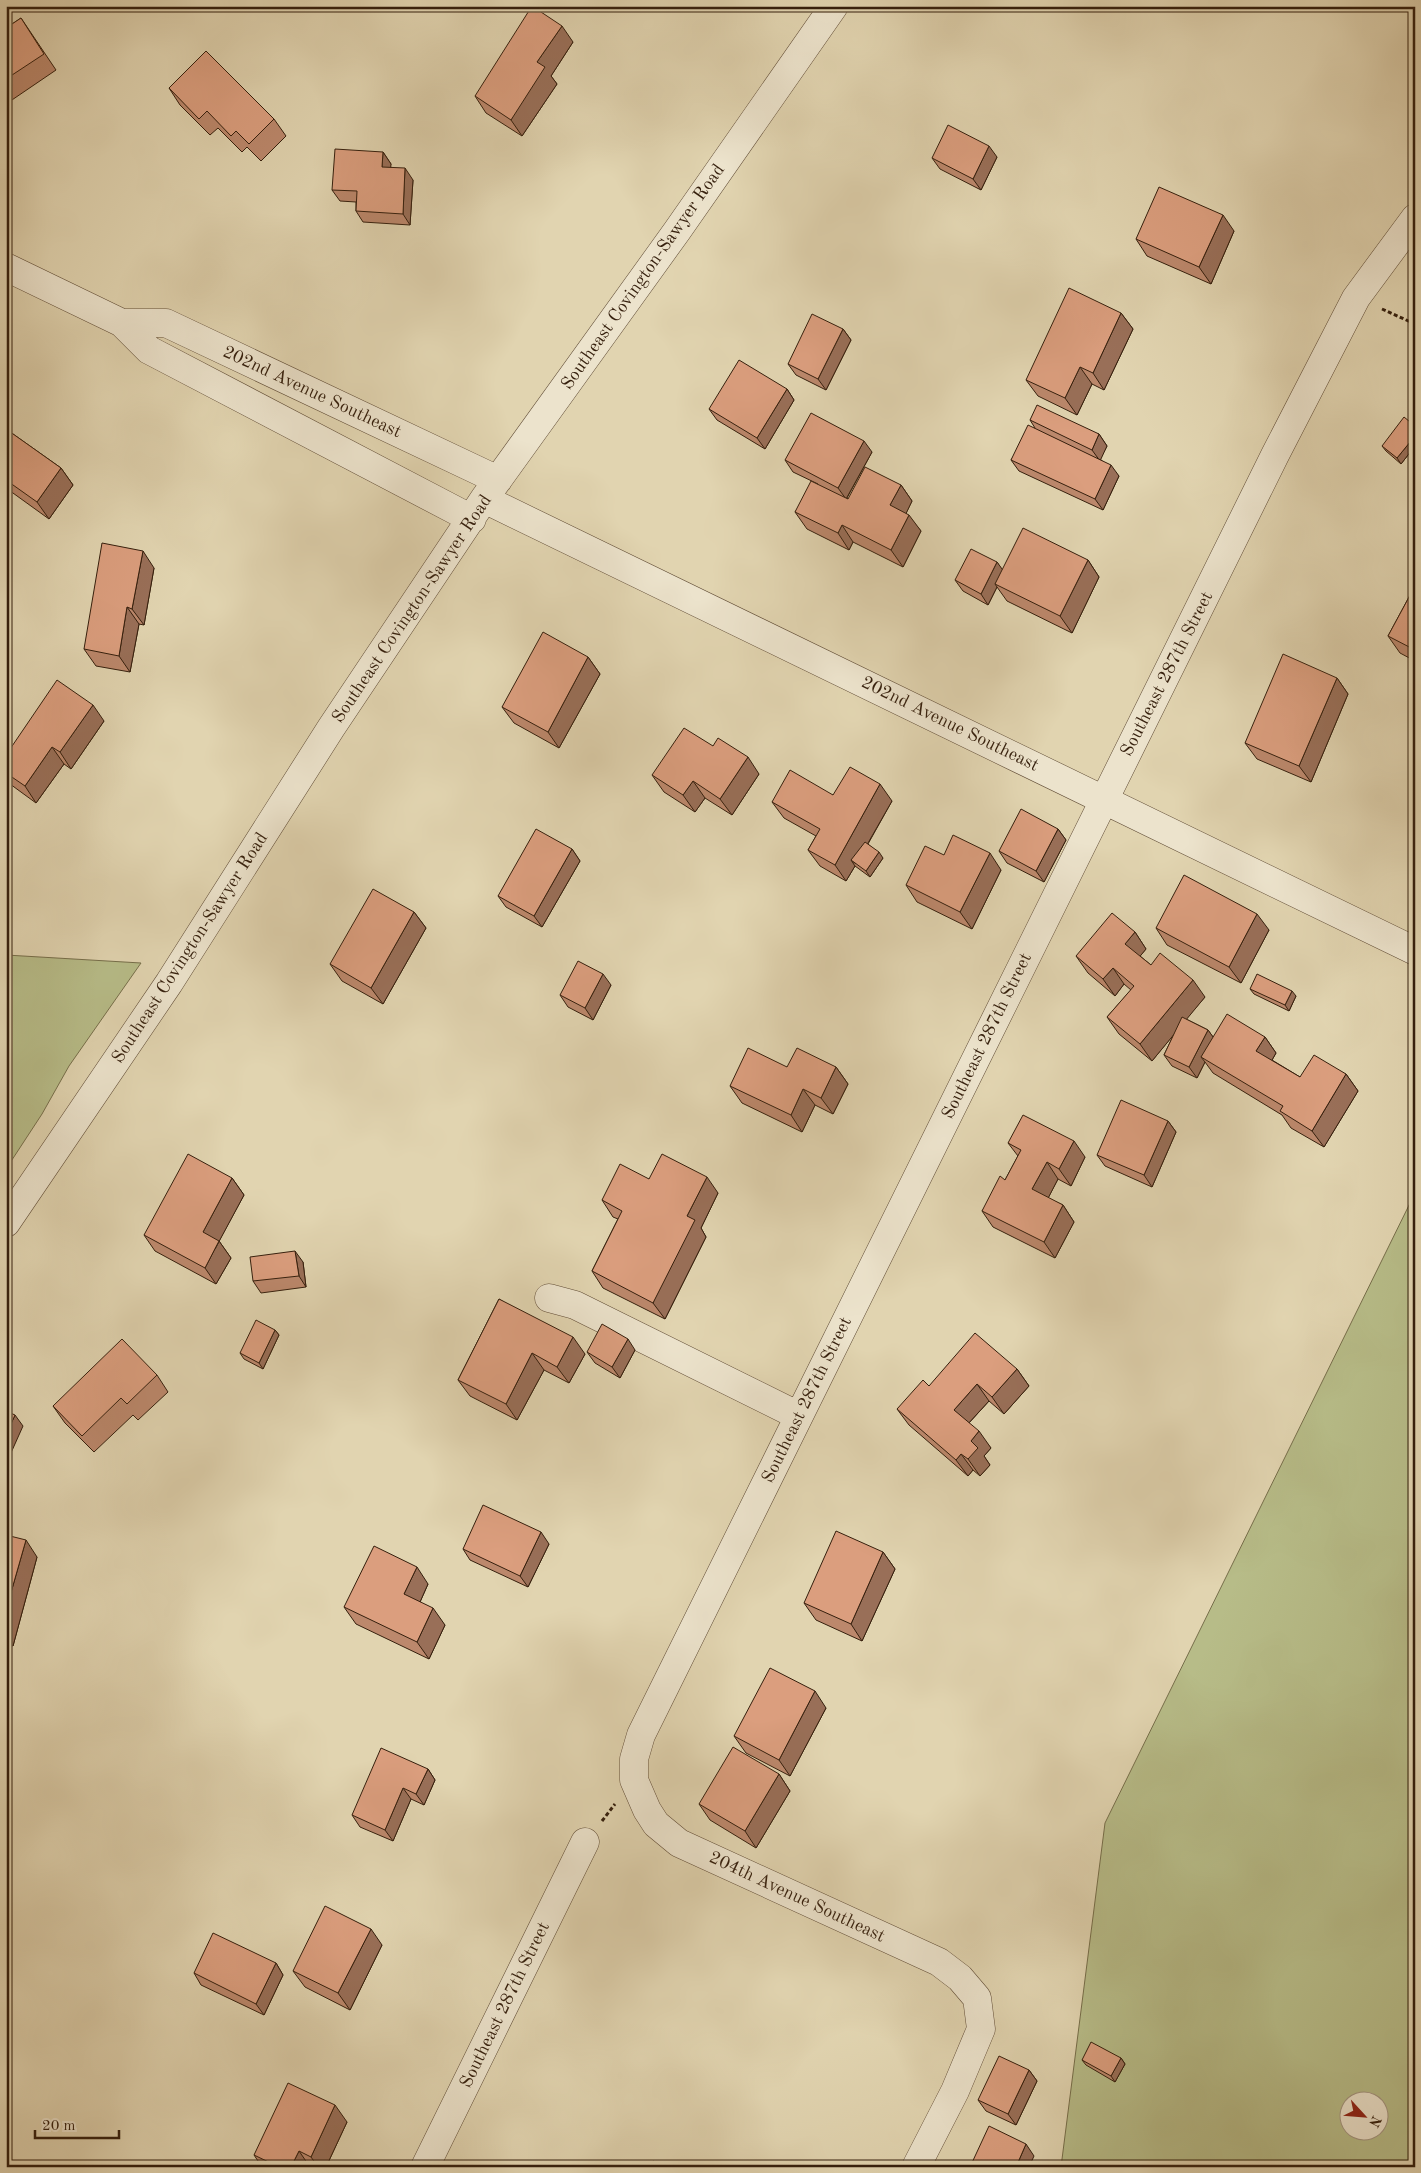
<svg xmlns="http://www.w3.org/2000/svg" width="1421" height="2173" font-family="'Old Standard TT',serif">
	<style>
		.green { fill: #b7bc88; stroke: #766e4a; fill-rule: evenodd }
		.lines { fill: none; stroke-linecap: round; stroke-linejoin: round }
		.minor-casing { stroke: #604c36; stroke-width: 29 }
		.path { stroke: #351f0d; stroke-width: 3; stroke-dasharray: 4 2.5; stroke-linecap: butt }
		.minor { stroke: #ece3cc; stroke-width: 28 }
		.wall { fill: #bc886c; stroke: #351f0d }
		.shaded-wall { fill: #996f58; stroke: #351f0d }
		.building { fill: #db9e7e; stroke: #351f0d }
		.labels { text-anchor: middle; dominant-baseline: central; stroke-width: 4; stroke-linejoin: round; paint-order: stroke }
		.street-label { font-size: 18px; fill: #351f0d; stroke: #ece3cc }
	</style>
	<rect width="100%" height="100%" fill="#e1d4b0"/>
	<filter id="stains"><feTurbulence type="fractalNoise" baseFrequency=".004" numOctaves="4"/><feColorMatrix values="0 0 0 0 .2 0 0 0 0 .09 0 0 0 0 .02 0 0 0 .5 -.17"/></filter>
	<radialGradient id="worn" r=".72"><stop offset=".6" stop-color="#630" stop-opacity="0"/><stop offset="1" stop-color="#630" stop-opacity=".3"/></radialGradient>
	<!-- green -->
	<path class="green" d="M6,955L141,963L69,1066L42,1114L6,1169Z
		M1415,1193V2167H1061L1105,1823ZM1348,2100H1378V2130H1348Z"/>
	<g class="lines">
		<defs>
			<path id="minor" d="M6,267L122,323
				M484,499L1415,951
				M472,519L149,350L122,323H166L498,480
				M6,1223L169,983L331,728L484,499L677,231L834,6
				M549,1298L575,1305L799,1416
				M425,2167L585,1842
				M916,2167L955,2091L981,2029L977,1998L960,1978L939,1962L679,1843L656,1824L647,1810L634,1780V1759L641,1735L1275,455L1356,298L1415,218"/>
		</defs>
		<!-- minor casing -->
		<use href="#minor" class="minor-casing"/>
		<!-- path -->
		<path class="path" d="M1382,309L1415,324
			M602,1821L615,1804"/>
		<!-- minor -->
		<use href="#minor" class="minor"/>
	</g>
	<!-- wall -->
	<path class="wall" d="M21,18L56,70L6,104V28Z
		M573,42L551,76L557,84L522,136L486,113L475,96Z
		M169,88L274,119L286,136L261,161L247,147L242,152L218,128L210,135L180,105Z
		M383,152L391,164L390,167L413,180L410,225L363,222L356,211V202L340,201L332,190Z
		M997,157L981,190L940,169L932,158Z
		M1234,231L1211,284L1147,256L1136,239Z
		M1121,313L1133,329L1104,390L1092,384L1077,415L1038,396L1026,380Z
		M843,329L851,340L826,390L796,375L788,364Z
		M787,389L794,400L765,449L717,420L709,409Z
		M1030,420L1099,434L1107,446L1100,459L1119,476L1103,510L1019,471L1011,460L1035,428Z
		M1415,426V446L1401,464L1386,451L1382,446Z
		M6,429L61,468L73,485L49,519L6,488Z
		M872,452L847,498L848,499L901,485L912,501L906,513L921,531L903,567L853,542L849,550L807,529L795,512L818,484L793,472L785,460Z
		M1088,560L1099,577L1072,633L1007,601L997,587L988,605L963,591L955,580L997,562L1002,570Z
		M154,568L144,625L139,624L130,672L96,666L84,649Z
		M1415,586V661L1400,653L1388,636Z
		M588,657L600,674L559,748L514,723L502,707Z
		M1337,678L1348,694L1311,782L1257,759L1245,743Z
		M104,721L71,769L64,764L36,803L10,784L6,779V755Z
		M713,746L759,774L732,815L705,798L695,812L664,792L652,775Z
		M833,795L892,801L868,844L883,858L870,877L855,866L846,881L820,866L808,850L816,836L784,818L772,802Z
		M1058,829L1066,840L1044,882L1007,863L999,851Z
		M572,849L580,861L542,927L506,907L498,896Z
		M1001,870L972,929L917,902L906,885Z
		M414,912L426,928L383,1004L342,981L330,964Z
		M1156,928L1269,930L1241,983L1167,945Z
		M1135,932L1146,949L1140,956L1151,965L1205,997L1186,1019L1208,1030L1213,1037H1265L1276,1053L1272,1060L1300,1077L1346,1074L1358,1091L1324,1147L1291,1128L1282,1115L1213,1073L1205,1062L1197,1078L1172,1066L1164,1055L1174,1034L1152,1061L1119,1034L1107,1017L1131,990L1124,984L1115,996L1088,973L1076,956Z
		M611,985L593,1020L568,1007L560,995Z
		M1250,989L1296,996L1289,1011L1254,994Z
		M787,1067H836L848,1084L833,1114L815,1105L802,1132L742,1103L730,1086Z
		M1168,1121L1176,1132L1152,1187L1105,1166L1097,1155Z
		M1008,1143L1085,1157L1071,1186L1058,1179L1048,1198L1063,1205L1074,1222L1055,1258L993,1227L982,1211L1005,1180L1018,1156Z
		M232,1178L244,1195L219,1241L231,1258L216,1284L155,1251L144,1235Z
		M649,1179L718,1193L701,1228L706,1237L665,1319L603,1288L592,1271L618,1219L613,1217L602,1200Z
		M303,1262L306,1287L261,1293L253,1281Z
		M499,1299L585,1354L569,1383L544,1370L517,1420L470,1396L458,1380Z
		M275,1330L279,1335L263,1369L244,1359L240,1353Z
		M635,1350L620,1378L595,1363L587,1352Z
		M1017,1369L1029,1386L1004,1414L989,1401L969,1423L991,1448L984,1456L990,1465L980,1476L973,1470L968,1476L909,1425L897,1409L929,1386Z
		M157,1375L168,1392L138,1420L133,1415L94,1452L65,1423L53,1406Z
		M6,1535L37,1557L13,1646L6,1644Z
		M549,1544L528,1587L470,1560L463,1549Z
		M883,1552L895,1569L862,1641L816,1620L804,1603Z
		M428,1584L420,1602L445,1625L429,1659L356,1624L344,1607Z
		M826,1708L790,1776L746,1753L734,1736Z
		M428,1769L435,1780L424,1805L411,1799L393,1841L360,1827L352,1815Z
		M779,1774L790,1791L756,1848L710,1820L699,1804Z
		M382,1945L350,2010L305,1987L293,1971Z
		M276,1963L283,1975L264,2015L201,1985L194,1973Z
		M1121,2058L1125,2064L1115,2082L1086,2065L1082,2060Z
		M1029,2070L1037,2081L1016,2125L986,2111L978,2100Z
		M347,2122L326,2167H262L254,2155Z"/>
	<!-- shaded-wall -->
	<path class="shaded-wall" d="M562,26L573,42L551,76L557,84L522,136L511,120L537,62Z
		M989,146L997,157L981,190L973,179Z
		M383,152L391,164L390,178L382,167Z
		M405,168L413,180L410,225L403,214Z
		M1223,215L1234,231L1211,284L1199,267Z
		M1121,313L1133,329L1104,390L1093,373Z
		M843,329L851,340L826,390L818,379Z
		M1080,367L1092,384L1077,415L1065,398Z
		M787,389L794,400L765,449L757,438Z
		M1099,434L1107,446L1100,461L1092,450Z
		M1415,436V446L1401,464L1397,458Z
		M864,441L872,452L846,499L838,488Z
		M1111,465L1119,476L1103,510L1095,499Z
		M61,468L73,485L49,519L37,502Z
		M901,485L912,501L902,522L890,505Z
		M909,515L921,531L903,567L891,550Z
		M842,525L853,542L849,550L838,533Z
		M143,551L154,568L144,625L132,609Z
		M1088,560L1099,577L1072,633L1060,616Z
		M997,562L1005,573L995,584L997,587L988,605L981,594Z
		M127,607L139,624L130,672L119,656Z
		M588,657L600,674L559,748L548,732Z
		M1337,678L1348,694L1311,782L1299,766Z
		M93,705L104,721L71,769L60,752Z
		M52,747L64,764L36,803L25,786Z
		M748,757L759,774L732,815L720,799Z
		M693,781L705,798L695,812L683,795Z
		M880,784L892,801L856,864L851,860L855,866L846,881L835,865Z
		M1058,829L1066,840L1044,882L1036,871Z
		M572,849L580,861L542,927L534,916Z
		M879,852L883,858L870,877L866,871Z
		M990,853L1001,870L972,929L960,912Z
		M414,912L426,928L383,1004L371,988Z
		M1257,914L1269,930L1241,983L1229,967Z
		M1135,932L1146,949L1137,960L1125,944Z
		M1113,968L1124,984L1115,996L1103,979Z
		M603,974L611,985L593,1020L585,1008Z
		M1193,980L1205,997L1152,1061L1140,1044Z
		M1292,991L1296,996L1289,1011L1285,1005Z
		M1208,1030L1216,1041L1201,1057L1205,1062L1197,1078L1189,1067Z
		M1265,1037L1276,1053L1268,1067L1256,1051Z
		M836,1067L848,1084L833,1114L821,1098Z
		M1346,1074L1358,1091L1324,1147L1312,1131Z
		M803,1089L815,1105L802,1132L791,1115Z
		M1168,1121L1176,1132L1152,1187L1144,1175Z
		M1074,1141L1085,1157L1071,1186L1059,1169Z
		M1047,1162L1058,1179L1044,1206L1032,1189Z
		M707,1177L718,1193L701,1228L706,1237L665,1319L653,1303L687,1216Z
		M232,1178L244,1195L215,1249L203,1232Z
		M1063,1205L1074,1222L1055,1258L1044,1242Z
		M219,1241L231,1258L216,1284L205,1268Z
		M295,1251L303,1262L306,1287L299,1276Z
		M275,1330L279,1335L263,1369L259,1363Z
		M573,1337L585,1354L569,1383L557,1367Z
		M628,1339L635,1350L620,1378L612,1367Z
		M532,1353L544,1370L517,1420L506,1404Z
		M1017,1369L1029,1386L1004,1414L992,1397Z
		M977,1384L989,1401L966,1426L954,1410Z
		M15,1415L23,1426L6,1464V1435Z
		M979,1431L991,1448L984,1456L990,1465L980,1476L968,1459L971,1441Z
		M961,1454L973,1470L968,1476L956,1460Z
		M541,1532L549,1544L528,1587L520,1576Z
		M26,1540L37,1557L13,1646L6,1637V1610Z
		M883,1552L895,1569L862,1641L851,1624Z
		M417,1567L428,1584L416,1611L404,1594Z
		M433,1608L445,1625L429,1659L417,1642Z
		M815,1691L826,1708L790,1776L779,1760Z
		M428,1769L435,1780L424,1805L416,1794Z
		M779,1774L790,1791L756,1848L745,1831Z
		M403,1788L411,1799L393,1841L385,1830Z
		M371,1929L382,1945L350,2010L338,1993Z
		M276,1963L283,1975L264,2015L256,2004Z
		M1121,2058L1125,2064L1115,2082L1111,2076Z
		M1029,2070L1037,2081L1016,2125L1008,2114Z
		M335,2105L347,2122L326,2167H318L311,2157Z
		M1026,2144L1034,2156L1029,2167H1016Z
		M299,2151L310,2167H291Z"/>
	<!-- building -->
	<path class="building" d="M532,6L562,26L537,62L545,67L511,120L475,96Z
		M21,18L44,54L6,79V28Z
		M206,51L274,119L249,144L236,131L231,136L207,111L199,119L169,88Z
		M948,125L989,146L973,179L932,158Z
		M335,149L383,152L382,167L405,168L403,214L356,211L357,191L332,190Z
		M1159,187L1223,215L1199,267L1136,239Z
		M1069,288L1121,313L1093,373L1080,367L1065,398L1026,380Z
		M812,314L843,329L818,379L788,364Z
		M739,360L787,389L757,438L709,409Z
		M1037,405L1099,434L1092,450L1030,420Z
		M811,413L864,441L838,488L785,460Z
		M1404,417L1415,426V436L1397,458L1382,446Z
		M1028,425L1111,465L1095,499L1011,460Z
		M6,429L61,468L37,502L6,480Z
		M865,467L901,485L890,505L909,515L891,550L842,525L838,533L795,512L811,481L848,499Z
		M1023,528L1088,560L1060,616L995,584Z
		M102,543L143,551L132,609L127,607L119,656L84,649Z
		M971,549L997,562L981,594L955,580Z
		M1415,586V650L1388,636Z
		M543,632L588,657L548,732L502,707Z
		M1283,654L1337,678L1299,766L1245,743Z
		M57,680L93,705L60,752L52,747L25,786L6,773V755Z
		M684,728L713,746L718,738L748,757L720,799L693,781L683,795L652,775Z
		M850,767L880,784L835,865L808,850L820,829L772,802L790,770L833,795Z
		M1021,809L1058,829L1036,871L999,851Z
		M536,829L572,849L534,916L498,896Z
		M953,835L990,853L960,912L906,885L925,846L944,855Z
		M865,842L879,852L866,871L851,860Z
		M1184,875L1257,914L1229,967L1156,928Z
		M373,889L414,912L371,988L330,964Z
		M1112,913L1135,932L1125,944L1151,965L1160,953L1193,980L1140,1044L1107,1017L1134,986L1113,968L1103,979L1076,956Z
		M578,961L603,974L585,1008L560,995Z
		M1257,974L1292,991L1285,1005L1250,989Z
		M1227,1014L1265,1037L1256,1051L1300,1077L1314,1055L1346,1074L1312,1131L1280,1111L1283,1106L1201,1057Z
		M1182,1017L1208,1030L1189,1067L1164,1055Z
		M748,1048L787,1067L797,1048L836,1067L821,1098L803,1089L791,1115L730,1086Z
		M1121,1100L1168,1121L1144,1175L1097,1155Z
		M1023,1115L1074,1141L1059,1169L1047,1162L1032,1189L1063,1205L1044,1242L982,1211L1000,1176L1005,1180L1021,1150L1008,1143Z
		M188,1154L232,1178L203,1232L219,1241L205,1268L144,1235Z
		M662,1154L707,1177L687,1216L695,1220L653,1303L592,1271L622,1211L602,1200L620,1164L649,1179Z
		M295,1251L299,1276L253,1281L250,1257Z
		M499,1299L573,1337L557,1367L532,1353L506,1404L458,1380Z
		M256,1320L275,1330L259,1363L240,1353Z
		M602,1324L628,1339L612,1367L587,1352Z
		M975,1333L1017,1369L992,1397L977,1384L954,1410L979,1431L971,1441L978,1448L968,1459L961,1454L956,1460L897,1409L923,1380L929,1386Z
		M122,1339L157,1375L127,1404L121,1398L82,1436L53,1406Z
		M6,1411L15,1415L6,1435Z
		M483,1505L541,1532L520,1576L463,1549Z
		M836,1531L883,1552L851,1624L804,1603Z
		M6,1535L26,1540L6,1610Z
		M374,1546L417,1567L404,1594L433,1608L417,1642L344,1607Z
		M770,1668L815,1691L779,1760L734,1736Z
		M733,1747L779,1774L745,1831L699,1804Z
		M381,1748L428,1769L416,1794L403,1788L385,1830L352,1815Z
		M325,1906L371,1929L338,1993L293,1971Z
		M213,1933L276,1963L256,2004L194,1973Z
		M1091,2042L1121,2058L1111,2076L1082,2060Z
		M999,2056L1029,2070L1008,2114L978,2100Z
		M288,2083L335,2105L311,2157L299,2151L291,2167H279L254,2155Z
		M989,2126L1026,2144L1016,2167H970Z
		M653,2161L665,2167H650Z"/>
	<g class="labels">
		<!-- street labels -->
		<g class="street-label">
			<text transform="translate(643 277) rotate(-55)">Southeast Covington-Sawyer Road</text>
			<text transform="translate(312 392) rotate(25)">202nd Avenue Southeast</text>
			<text transform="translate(412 609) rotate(-56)">Southeast Covington-Sawyer Road</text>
			<text transform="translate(1167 674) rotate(-63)">Southeast 287th Street</text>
			<text transform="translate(950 724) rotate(26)">202nd Avenue Southeast</text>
			<text transform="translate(190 948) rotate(-57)">Southeast Covington-Sawyer Road</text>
			<text transform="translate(987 1036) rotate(-64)">Southeast 287th Street</text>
			<text transform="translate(807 1400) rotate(-64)">Southeast 287th Street</text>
			<text transform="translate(797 1897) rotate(25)">204th Avenue Southeast</text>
			<text transform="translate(505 2005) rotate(-64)">Southeast 287th Street</text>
		</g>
	</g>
	<!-- margin -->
	<rect width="1421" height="2173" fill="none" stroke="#e1d4b0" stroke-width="25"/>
	<rect x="8" y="8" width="1406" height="2158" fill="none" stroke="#351f0d" stroke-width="2.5"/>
	<rect x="12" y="12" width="1396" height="2148" fill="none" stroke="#351f0d"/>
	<!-- north arrow -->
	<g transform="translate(1364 2116) rotate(116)"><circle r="24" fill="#ece3cc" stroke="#a39580"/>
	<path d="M0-4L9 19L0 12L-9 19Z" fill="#8f2418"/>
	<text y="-8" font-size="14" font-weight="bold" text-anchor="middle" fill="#351f0d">N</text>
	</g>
	<!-- scale -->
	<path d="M35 2130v8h84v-8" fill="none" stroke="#351f0d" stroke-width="2.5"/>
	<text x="42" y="2130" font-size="15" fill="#351f0d" stroke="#ece3cc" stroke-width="4" paint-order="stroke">20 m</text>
	<rect width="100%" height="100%" filter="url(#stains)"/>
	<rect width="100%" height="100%" fill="url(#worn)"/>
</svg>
